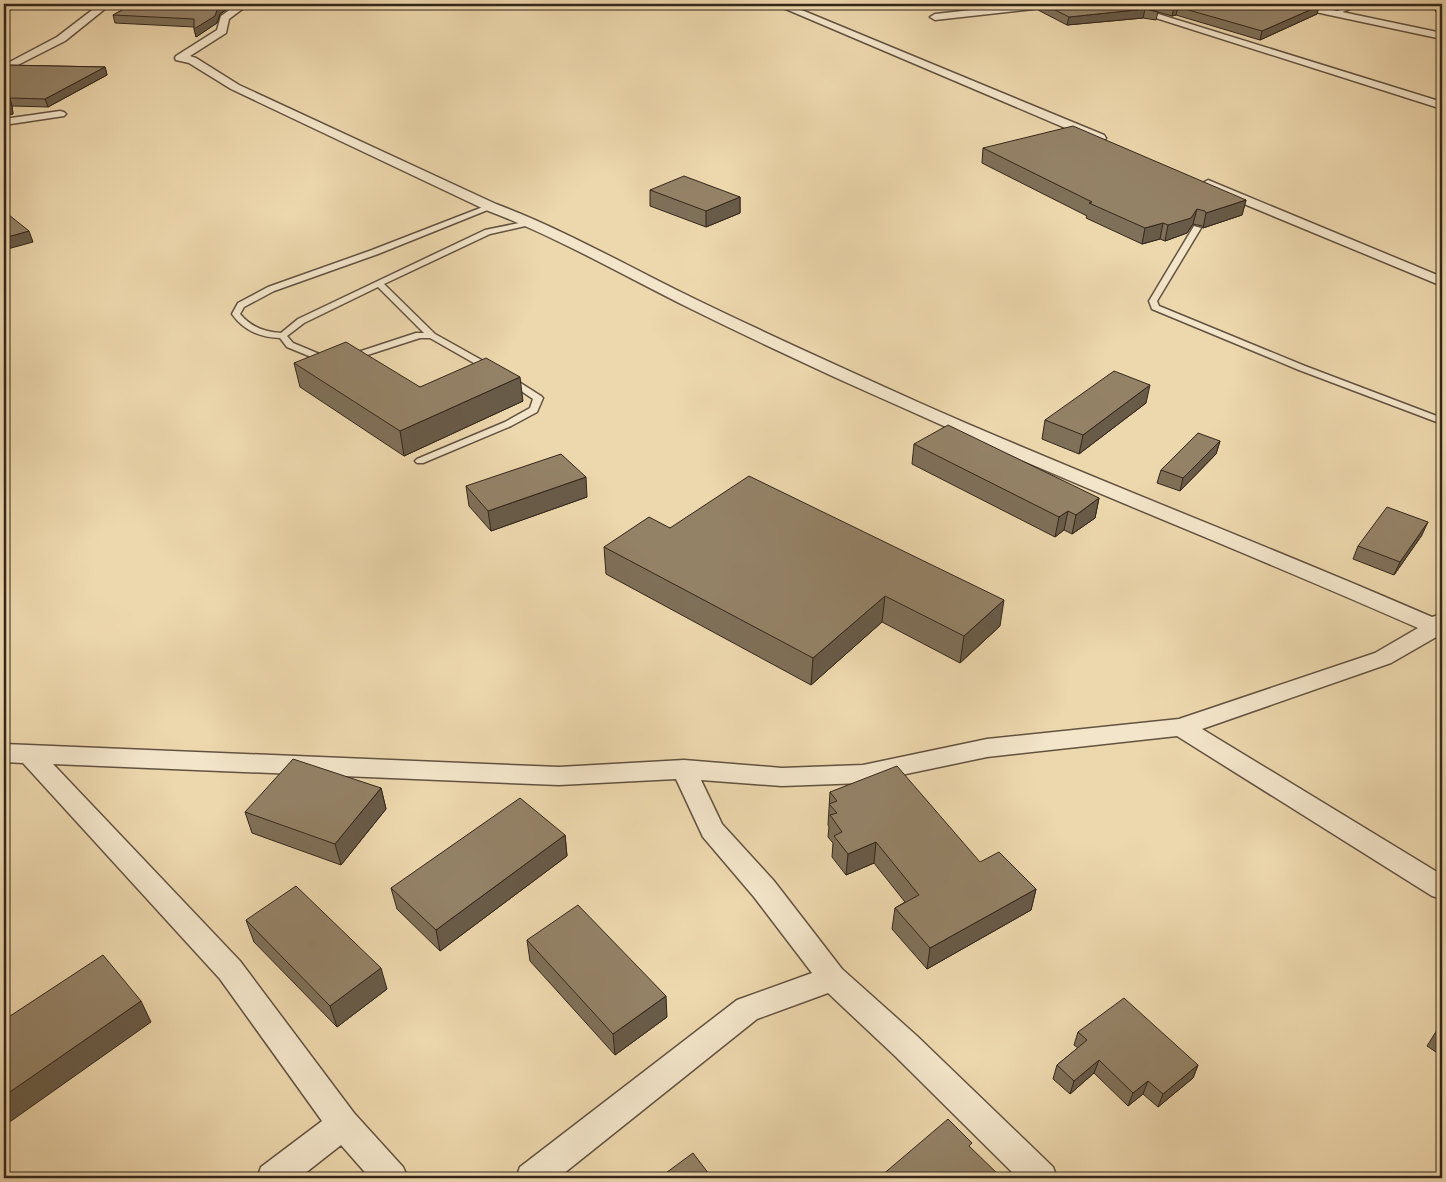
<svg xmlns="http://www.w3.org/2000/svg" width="1446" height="1182" font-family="'EB Garamond',serif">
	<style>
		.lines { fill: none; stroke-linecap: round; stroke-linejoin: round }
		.service-casing { stroke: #625240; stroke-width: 3 }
		.minor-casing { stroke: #625240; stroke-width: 3 }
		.service { fill: #f3e5ca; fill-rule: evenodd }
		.minor { fill: #f3e5ca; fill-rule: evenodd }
		.wall { fill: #7f7059; stroke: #33261b }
		.shaded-wall { fill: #685b48; stroke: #33261b }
		.building { fill: #948267; stroke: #33261b }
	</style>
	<rect width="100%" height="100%" fill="#edd7ad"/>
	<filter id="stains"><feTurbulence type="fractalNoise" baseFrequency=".004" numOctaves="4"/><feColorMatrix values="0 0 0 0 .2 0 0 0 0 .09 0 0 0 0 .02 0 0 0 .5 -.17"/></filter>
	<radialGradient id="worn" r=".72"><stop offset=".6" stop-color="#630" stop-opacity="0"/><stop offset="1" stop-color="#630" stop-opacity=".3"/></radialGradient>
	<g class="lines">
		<defs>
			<path id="service" d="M1354,4H1361L1338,14L1333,13Z
				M488,205L495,207L378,254L274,291L244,307L240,314C251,327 264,332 281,333L298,319L485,230L534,220V224L490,234L384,284L435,334L494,367V371H488L430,338H420L355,359H349V355L416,333H424L378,287L304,323L287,336L293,343L329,358L330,360L326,363L287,347L280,338C260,337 244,331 232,314L238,303L268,287L372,250Z
				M1194,226L1201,228L1157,301L1159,306L1305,366L1442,418V424L1299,370L1152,309L1149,301Z
				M508,375L541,396L543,398L537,412L511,426L423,463H417L415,461L417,459L505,422L530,408L533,399L505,380L504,378Z"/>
			<path id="minor" d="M100,4H111L65,41L4,72V65L57,37Z
				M238,4H249L229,19L226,33L190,56L196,58L239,85L496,204C565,230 629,267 695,299C769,335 845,369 920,403C1089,478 1262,543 1432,617L1442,614V637L1438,636L1391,663L1202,729L1442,875V899L1432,896L1177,736L987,757L863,783L782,786L701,780L722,824L774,881L842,969L917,1036L1053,1167L1057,1178H1018L895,1056L828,993L757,1019L558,1178H516L520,1167L737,1000L812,973L754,897L703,837L676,779L559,785L53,764L240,961L354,1113L403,1167L408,1178H370L341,1145L299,1178H257L261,1167L322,1121L220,979L23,763L4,762V744L559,767L684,760L782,768L863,765L987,739L1179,719L1375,653L1418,628C1249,553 1077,487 908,410C833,377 758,342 685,306C619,273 555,236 486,210L231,89L189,63L176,60L175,58L176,56L217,30L221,16Z
				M774,4H787L1104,135L1106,138L1104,141H1096Z
				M1028,4H1056L1051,7L935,20L930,17L935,14Z
				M1112,4H1126L1442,102V109Z
				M1287,4H1304L1442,33V39L1292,7Z
				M60,111L64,112L66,114L64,116L4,125V119Z
				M1208,180L1442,277V286L1203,187L1201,184Z"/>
		</defs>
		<!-- service casing -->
		<use href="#service" class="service-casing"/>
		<!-- minor casing -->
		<use href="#minor" class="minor-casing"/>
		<!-- service -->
		<use href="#service" class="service"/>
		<!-- minor -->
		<use href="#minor" class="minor"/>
	</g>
	<!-- wall -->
	<path class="wall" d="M134,4H230V7L220,14L217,23L196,37L194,27L115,23L113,15Z
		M250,4H305L302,6L251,5Z
		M1039,4H1309L1319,6L1317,14L1260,40L1176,15L1172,16L1158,12L1156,20L1143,18L1067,25L1038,10Z
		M1312,4H1340L1331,8Z
		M1404,4H1442V13L1435,11L1436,10Z
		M4,65L105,67L107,75L48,107L12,106L13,114L4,115Z
		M983,148L1246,200L1242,215L1203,228L1202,226L1193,224L1187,233L1165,241L1160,239L1142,244L1086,218L1087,216L982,163Z
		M650,190L740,197V213L706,227L650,206Z
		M294,363L420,387L523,401L404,456L300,387Z
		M1146,403L1079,454L1042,439L1045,420Z
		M1220,441L1216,454L1180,491L1157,483L1161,470Z
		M914,444L1099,498L1095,518L1072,534L1064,530L1055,537L912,464Z
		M466,486L587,497L491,531L469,506Z
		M670,528L1000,626L960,663L882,622L811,685L606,574L604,547Z
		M1422,535L1394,575L1353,559L1358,546Z
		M381,788L386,809L341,865L252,833L245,812Z
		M830,792L1036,889L1031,910L927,969L892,929L895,908L905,902L874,863L846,875L832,857L833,843L828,837L829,827L828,825Z
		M565,835L567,856L440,951L397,909L391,888Z
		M246,920L387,989L337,1027L254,942Z
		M527,940L667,1017L615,1055L530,961Z
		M1442,1022V1056L1427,1046Z
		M1078,1032L1198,1065L1193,1078L1158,1107L1143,1094L1128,1106L1094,1073L1070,1094L1053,1079L1057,1065L1078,1048L1074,1045Z"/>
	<!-- shaded-wall -->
	<path class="shaded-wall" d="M223,4H229L230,7L220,14L217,23L196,37L194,29L218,7Z
		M1332,4H1340L1331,8Z
		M1319,6L1317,14L1260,40L1262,31Z
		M1178,7L1176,15L1172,16L1174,8Z
		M1145,9L1143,18L1067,25L1069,17Z
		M105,67L107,75L48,107L45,99Z
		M10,98L12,106L13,114L4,115V107Z
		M740,197V213L706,227V211Z
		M1246,200L1242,215L1203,228L1206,213Z
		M1197,209L1193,224L1187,233L1165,241L1168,225Z
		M1163,223L1160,239L1142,244L1145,228Z
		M29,231L33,242L4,250V238Z
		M520,377L523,401L404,456L400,431Z
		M1150,385L1146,403L1079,454L1083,435Z
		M1220,441L1216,454L1180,491L1183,478Z
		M586,477L587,497L491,531L488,511Z
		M1099,498L1095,518L1072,534L1076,515Z
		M1068,511L1064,530L1055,537L1059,517Z
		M1428,522L1422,535L1394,575L1400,562Z
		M885,596L882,622L811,685L813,658Z
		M1004,600L1000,626L960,663L964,636Z
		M381,788L386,809L341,865L335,844Z
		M565,835L567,856L440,951L436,930Z
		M876,842L874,863L846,875L848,854Z
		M1036,889L1031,910L927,969L930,948Z
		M381,968L387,989L337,1027L330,1006Z
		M666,996L667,1017L615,1055L613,1034Z
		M141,1001L151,1022L4,1126V1096Z
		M1099,1060L1094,1073L1070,1094L1074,1081Z
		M1198,1065L1193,1078L1158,1107L1163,1094Z
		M1148,1081L1143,1094L1128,1106L1133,1093Z"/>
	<!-- building -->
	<path class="building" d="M134,4H223L218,7L215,16L194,29V19L113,15Z
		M1043,4H1132L1158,12L1145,9L1069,17Z
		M1160,4H1309L1319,6L1262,31L1178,7L1174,8Z
		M4,65L105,67L45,99L10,98V106L4,107Z
		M1073,126L1246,200L1206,213L1205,211L1197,209L1191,218L1168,225L1163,223L1145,228L1089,203L1092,202L983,148Z
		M684,176L740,197L706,211L650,190Z
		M4,211L29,231L4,238Z
		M346,342L420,387L486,358L520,377L400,431L294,363Z
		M1114,371L1150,385L1083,435L1045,420Z
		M948,425L1099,498L1076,515L1068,511L1059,517L914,444Z
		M1198,433L1220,441L1183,478L1161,470Z
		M561,454L586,477L488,511L466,486Z
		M749,476L1004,600L964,636L885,596L813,658L604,547L649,517L670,528Z
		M1387,507L1428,522L1400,562L1358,546Z
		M293,759L381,788L335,844L245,812Z
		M897,766L980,862L999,852L1036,889L930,948L895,908L919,895L876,842L848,854L834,836L842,832L830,815L837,813L829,804L837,801L830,792Z
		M520,798L565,835L436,930L391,888Z
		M296,886L381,968L330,1006L246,920Z
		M578,905L666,996L613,1034L527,940Z
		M103,955L141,1001L4,1096V1020Z
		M1124,998L1198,1065L1163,1094L1148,1081L1133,1093L1099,1060L1074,1081L1057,1065L1087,1040L1078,1032Z
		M948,1119L972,1143L969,1146L1002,1178H883L881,1176Z
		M693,1153L712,1178H659Z"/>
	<!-- margin -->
	<rect width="1446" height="1182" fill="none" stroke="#edd7ad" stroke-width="20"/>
	<rect x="5" y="5" width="1436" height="1172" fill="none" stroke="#33261b" stroke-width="2.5"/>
	<rect x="10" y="10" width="1426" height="1162" fill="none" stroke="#33261b"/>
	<rect width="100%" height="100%" filter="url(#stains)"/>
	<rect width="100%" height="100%" fill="url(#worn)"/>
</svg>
